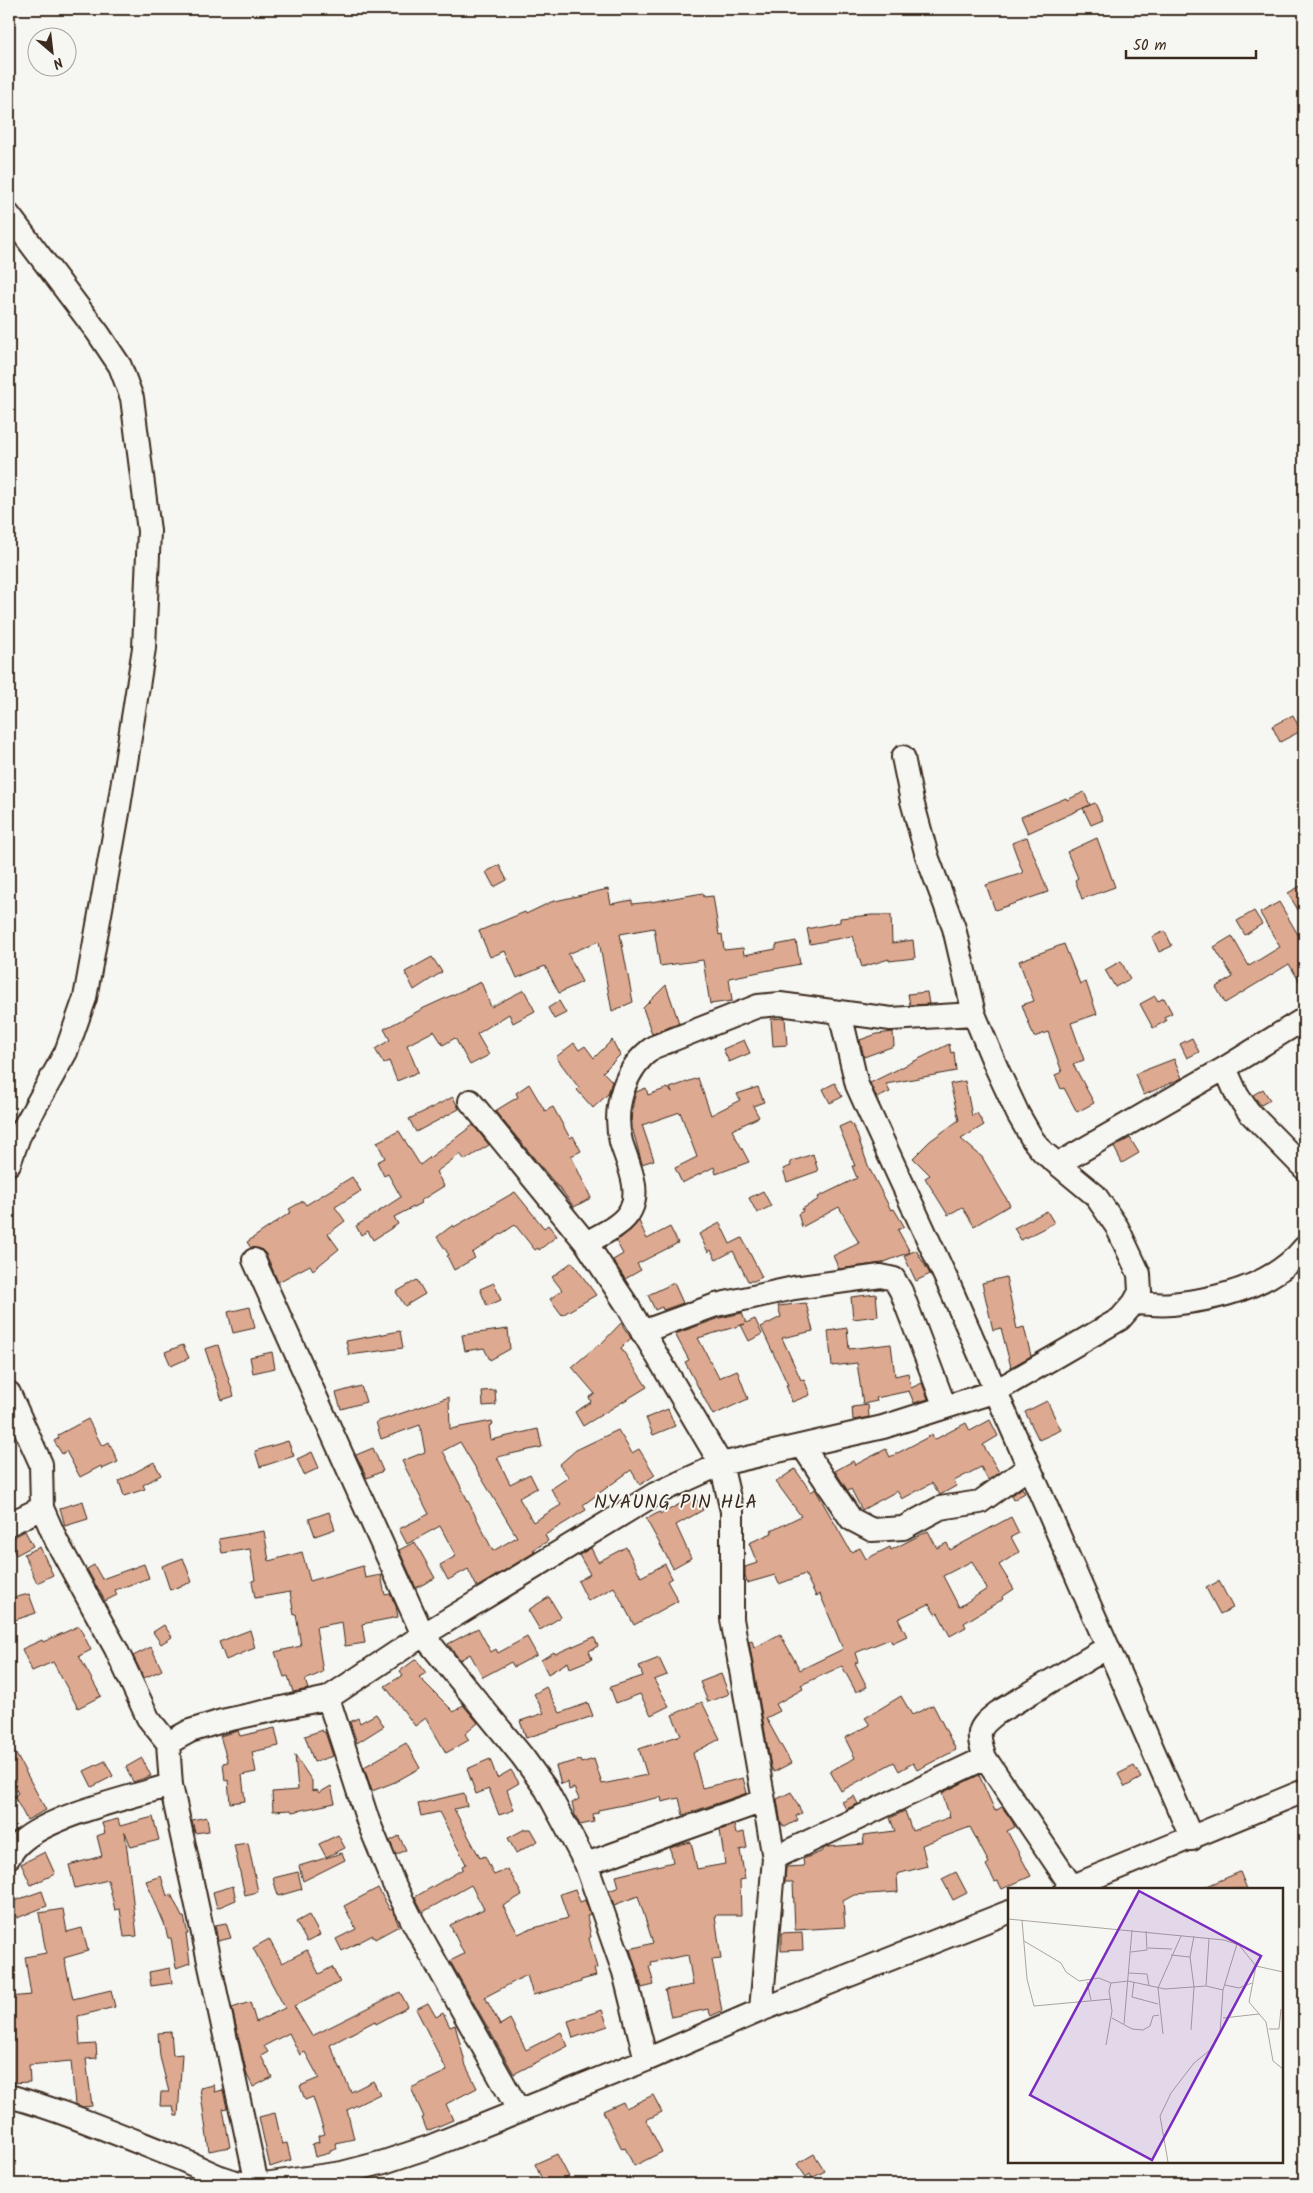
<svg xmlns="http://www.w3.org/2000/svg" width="1313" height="2193" font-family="Kalam,sans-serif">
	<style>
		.building { fill: #dda991; stroke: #3b2a1e; fill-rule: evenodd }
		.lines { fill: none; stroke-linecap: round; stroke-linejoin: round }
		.minor-casing { stroke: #3b2a1e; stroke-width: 26 }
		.minor { stroke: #f6f6f2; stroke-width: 22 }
		.labels { text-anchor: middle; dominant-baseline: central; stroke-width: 4; stroke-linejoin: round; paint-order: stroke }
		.quarter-label { font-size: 19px; letter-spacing: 1px; fill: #3b2a1e; stroke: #f6f6f2 }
		.inset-road { fill: none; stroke: #aba49d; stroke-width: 1 }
		.view { fill: #7b2cbf; fill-opacity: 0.15; stroke: #7b2cbf; stroke-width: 2.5 }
		.inset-edge { fill: none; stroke: #3b2a1e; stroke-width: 2.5 }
	</style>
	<rect width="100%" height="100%" fill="#f6f6f2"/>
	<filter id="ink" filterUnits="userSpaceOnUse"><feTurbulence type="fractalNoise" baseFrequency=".02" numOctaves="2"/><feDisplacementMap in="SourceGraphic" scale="10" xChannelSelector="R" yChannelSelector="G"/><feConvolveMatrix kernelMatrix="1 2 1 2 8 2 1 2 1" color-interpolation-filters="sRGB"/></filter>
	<g filter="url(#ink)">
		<!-- building -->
		<path class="building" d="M1293,715L1301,731L1280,742L1272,726Z
			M1084,792L1090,805L1095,803L1103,820L1091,825L1083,808L1090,805L1028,833L1021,817L1066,798L1067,800Z
			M1027,837L1048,892L995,910L986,885L1023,873L1012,843Z
			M1097,838L1115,887L1082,899L1075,880L1078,878L1067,852Z
			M499,865L507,880L494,887L486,872Z
			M1304,884V920L1288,893Z
			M608,889L611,904L632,900V904L651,902L703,893L704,897L713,896L719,935L722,934L724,950L743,948L744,955L776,949V945L796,941L800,964L729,978L732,1001L710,1004L703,960L660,966L654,928L620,934L633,1002L612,1011L599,941L568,954L582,982L559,993L545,966L517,978L505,951L490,957L479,931L525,912L526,914L551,902Z
			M1279,902L1304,945V989L1289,964L1225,1003L1216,987L1233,977L1214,947L1232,936L1249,966L1280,947L1260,913Z
			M1254,911L1262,924L1245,935L1237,921Z
			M872,915H891L892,943L913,940L915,958L889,961V959L862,967L852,936L810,944L807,929L840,922V918Z
			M1165,931L1172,946L1159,952L1152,937Z
			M1064,944L1080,984L1086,982L1097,1014L1071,1023L1084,1060L1073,1064L1094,1103L1077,1112L1064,1088L1061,1089L1055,1075L1062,1072L1048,1032L1034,1037L1022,1005L1034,1001L1019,961Z
			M432,957L442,972L414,990L405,972Z
			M1121,961L1130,979L1115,987L1105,970Z
			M481,982L491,1007L524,990L535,1011L513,1023L509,1014L477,1034L489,1055L470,1065L455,1038L443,1045L434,1031L407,1045L418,1072L397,1081L389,1061L384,1064L375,1049L390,1040L384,1029L424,1008Z
			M666,985L679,1023L652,1034L643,1008Z
			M927,992L929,1004L910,1005L908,994Z
			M1155,996L1158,1001L1164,998L1172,1013L1164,1017L1166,1021L1153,1028L1140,1004Z
			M559,1001L566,1013L554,1019L548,1008Z
			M785,1018L787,1045L773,1046L771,1019Z
			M893,1032L894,1046L864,1057L860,1040L877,1034Z
			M1192,1038L1199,1052L1187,1058L1180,1044Z
			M612,1040L620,1055L603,1072L612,1081L608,1094L593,1108L577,1090L579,1088L556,1057L574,1043L579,1050L585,1046L594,1058Z
			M744,1040L750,1053L729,1062L723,1049Z
			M949,1044L951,1053L954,1052L956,1071L886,1084L890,1092L877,1098L870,1083Z
			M1174,1059L1182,1078L1144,1095L1135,1074Z
			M698,1078L711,1115L740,1100L737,1094L758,1087L764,1102L753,1106L759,1117L732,1130L749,1162L716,1174L714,1167L682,1183L675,1168L697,1157L680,1112L642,1125L654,1160L642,1164L632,1127L633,1104L636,1092L646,1088L648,1095L668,1088L672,1093L670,1088Z
			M965,1081L972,1116L977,1113L984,1125L961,1139L982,1157L1010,1205L974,1226L962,1207L948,1215L925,1178L930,1175L913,1158L930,1141L959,1120L950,1084Z
			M835,1083L842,1097L830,1103L823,1089Z
			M529,1084L545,1111L553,1107L570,1138L573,1136L581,1151L571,1156L591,1198L574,1207L559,1187H558L495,1111L518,1097L516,1093Z
			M1263,1089L1270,1100L1261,1105L1253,1095Z
			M453,1097L459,1109L416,1132L409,1119Z
			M850,1122L855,1129L869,1168L891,1210L894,1209L904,1226L898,1230L910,1252L882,1263L839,1269L833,1256L859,1243L839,1207L802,1227L798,1214L803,1211L802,1209L819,1199L818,1197L857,1178L852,1166H855L839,1127Z
			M473,1125L489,1145L465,1160L460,1154L436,1172L444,1186L420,1201L421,1203L394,1217L398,1224L373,1240L368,1231L361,1235L356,1226L401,1197L388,1174L384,1176L377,1162L385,1158L377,1142L399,1131L420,1165Z
			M1130,1138L1139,1153L1122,1163L1114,1147Z
			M813,1154L818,1171L787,1182L783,1169L791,1166L790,1162Z
			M352,1177L361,1191L335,1207L345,1221L328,1234L339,1249L313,1270L310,1265L278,1282L266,1254L261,1249L251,1248L247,1242L291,1212L289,1209L303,1201L306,1205Z
			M763,1191L771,1206L757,1213L749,1198Z
			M515,1192L544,1228L548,1225L557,1236L539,1250L538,1248L535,1250L515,1225L472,1253L475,1258L454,1270L447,1256L449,1255L437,1237L453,1225L454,1227Z
			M1047,1211L1054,1223L1021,1240L1014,1228Z
			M639,1221L647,1239L670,1227L678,1243L637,1264L641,1270L625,1279L613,1260L623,1254L616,1241L631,1230Z
			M720,1223L730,1244L742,1238L762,1277L754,1281H748L733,1251L716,1260L711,1250L708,1252L699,1234Z
			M916,1250L930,1274L916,1281L904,1256Z
			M572,1262L596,1295L562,1315L550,1299L562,1290L552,1277Z
			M1006,1277L1017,1329L1024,1327L1031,1356L1011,1367L1001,1328L993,1330L982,1283Z
			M417,1280L425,1294L405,1306L396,1292Z
			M494,1283L501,1300L487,1306L480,1289Z
			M674,1283L683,1303L663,1310L662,1307L655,1310L648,1295Z
			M876,1294L878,1316L853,1319L851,1297Z
			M806,1303L813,1331L782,1338L801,1380L804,1379L810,1395L792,1402L786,1385H788L761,1327L781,1317L778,1306Z
			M250,1307L255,1328L233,1333L228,1312Z
			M742,1313L746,1323L755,1319L762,1334L749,1341L741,1325L745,1324L698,1338L719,1378L737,1370L748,1399L713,1415L685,1362L689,1360L675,1334L720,1318Z
			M621,1323L631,1338L621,1348L647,1387L583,1426L575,1412L591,1402L589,1397L595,1394L572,1367L599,1344L600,1345Z
			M847,1328L849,1349L891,1344L895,1376L908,1373L911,1388L922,1383L928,1399L914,1403L909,1391L876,1398L877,1401L863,1404L857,1363L832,1366L828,1331Z
			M508,1329L510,1349L490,1360L484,1348L465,1351L462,1335Z
			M400,1331L403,1348L349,1355L346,1341Z
			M183,1345L189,1358L171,1366L165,1352Z
			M218,1345L234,1396L222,1400L205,1349Z
			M272,1352L275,1368L253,1373L250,1357Z
			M361,1386L366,1402L341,1409L336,1393Z
			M495,1390L496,1405L483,1406L482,1391Z
			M449,1397L450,1429L492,1421L493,1424L489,1426L491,1440L538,1429L542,1447L497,1457L510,1484L530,1474L537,1488L519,1498L533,1522L561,1505L551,1489L569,1477L559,1465L576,1450L618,1430L632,1453L639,1449L655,1475L640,1485L631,1470L583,1505L586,1510L545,1535L548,1541L533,1550L535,1552L477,1587L468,1569L448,1580L440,1565L456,1556L440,1526L407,1544L399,1529L429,1514L402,1461L425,1452L420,1425L381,1439L376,1422ZM460,1442L517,1537L493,1551L443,1451Z
			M1047,1401L1061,1430L1039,1440L1025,1412Z
			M868,1405L869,1417L853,1420L852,1407Z
			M668,1409L675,1426L653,1435L646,1418Z
			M88,1419L102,1446L109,1442L118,1462L102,1469L101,1466L80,1477L66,1451L62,1454L54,1441L59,1438L58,1435Z
			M990,1420L998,1436L983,1445L999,1472L988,1480L981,1467L954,1481L956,1486L940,1495L932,1483L902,1499L897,1491L862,1510L851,1489L848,1491L835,1471L853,1461L855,1465L886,1449L890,1457L932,1435L934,1440L966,1423L970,1431Z
			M288,1441L294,1456L260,1467L255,1451Z
			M373,1448L383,1471L367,1478L356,1455Z
			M312,1452L319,1468L304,1475L297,1459Z
			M154,1462L161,1475L143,1485L145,1489L124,1496L119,1481Z
			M795,1469L811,1492L815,1489L851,1552L860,1548L866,1559L890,1547L891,1550L928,1531L937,1548L947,1543L950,1550L1011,1517L1019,1533L1011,1537L1019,1552L999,1565L1014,1589L1002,1597L1003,1599L964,1623L966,1627L950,1636L938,1613L935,1614L929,1604L898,1619L907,1636L892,1643L890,1639L855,1653L858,1662L855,1663L867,1687L856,1692L842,1666L801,1685L803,1689L776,1704L780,1711L766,1718L791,1763L774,1772L771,1767L749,1641L752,1640L754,1648L780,1634L800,1670L843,1649L820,1594L816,1596L805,1574L779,1584L775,1575L747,1583L745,1576V1567L757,1563L749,1543L772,1533L771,1531L801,1516L776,1482ZM972,1561L987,1589L959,1607L943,1576Z
			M1022,1488L1025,1493L1013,1500L1011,1496Z
			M695,1496L703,1510L676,1525L691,1558L673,1568L646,1519L660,1512L661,1514Z
			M83,1501L88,1519L65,1526L60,1508Z
			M329,1512L335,1529L315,1536L309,1519Z
			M25,1531L33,1546L16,1555L9,1540Z
			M264,1531L269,1561L302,1552L310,1581L363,1566L365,1578L381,1575L385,1595L390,1594L396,1606L398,1617L362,1624L365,1643L345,1646L342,1622L316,1627L323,1672L305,1680L308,1689L293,1692L288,1676L284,1677L275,1652L301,1646L296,1614L294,1615L290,1592L255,1598L252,1581L255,1580L250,1549L222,1553L219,1539Z
			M415,1542L435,1578L416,1588L399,1550Z
			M40,1547L53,1575L37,1583L24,1554Z
			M626,1547L641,1577L665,1564L672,1578L667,1581L678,1601L634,1625L614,1587L588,1601L578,1581L590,1574L579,1555L591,1548L598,1562Z
			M183,1558L192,1582L170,1590L162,1566Z
			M144,1564L149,1578L115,1590L117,1595L105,1601L87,1569L94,1565L102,1579Z
			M1219,1581L1233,1608L1220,1614L1206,1588Z
			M29,1594L36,1613L9,1622V1599Z
			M549,1597L561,1617L540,1630L528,1610Z
			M164,1625L172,1637L161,1644L153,1632Z
			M79,1626L91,1650L79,1656L101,1696L78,1708L53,1662L32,1671L22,1649L42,1640L43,1642Z
			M478,1628L491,1652L496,1649L498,1653L527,1637L537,1655L514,1667L511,1662L483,1677L470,1654L460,1660L448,1644Z
			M250,1630L255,1648L226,1660L219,1642Z
			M594,1637L598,1646L589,1651L592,1659L570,1668L568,1662L548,1674L541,1660L554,1652L555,1654Z
			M151,1647L162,1670L144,1678L133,1656Z
			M659,1658L667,1675L654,1680L669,1706L651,1715L640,1694L616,1703L610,1687L643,1676L639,1666Z
			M416,1659L426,1673L419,1677L454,1712L463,1705L478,1723L465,1734L469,1740L446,1753L426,1718L415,1726L385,1686L403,1675L400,1671Z
			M721,1674L729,1694L708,1702L700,1682Z
			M546,1687L560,1713L588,1703L593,1716L526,1738L520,1721L544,1713L534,1694Z
			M901,1696L912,1715L933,1705L956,1750L917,1770L913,1763L899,1771L894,1762L841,1791L830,1771L855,1758L845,1738L870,1725L865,1718Z
			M702,1702L720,1739L693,1753L702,1788L743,1778L747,1793L683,1815L679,1798L662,1802L661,1797L643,1801L598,1810V1813L593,1814L594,1822L580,1825L575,1815L572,1803L579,1799L574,1788L569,1790L568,1782L561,1784L556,1766L580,1760L581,1763L594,1759L602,1784L647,1775L639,1749L681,1735L672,1715Z
			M376,1714L384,1726L357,1743L350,1722L358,1718L360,1723Z
			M275,1728L279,1746L252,1752L256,1772L242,1775L245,1801L230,1803L228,1780L225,1781L223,1763L228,1762L220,1736L238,1731L240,1736Z
			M322,1730L323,1732H325L333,1756L314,1762L305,1736Z
			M9,1741L46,1810L27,1820L14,1796L18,1793L9,1778Z
			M406,1743L420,1768L395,1782L372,1791L364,1767Z
			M295,1755L312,1781V1791L317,1790L319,1793L331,1786L335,1803L292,1812L291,1810L273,1811L272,1792L298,1790Z
			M142,1758L151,1776L133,1782L126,1767Z
			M490,1759L497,1778L511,1770L519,1783L507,1790L514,1810L499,1815L489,1789L476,1794L467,1769Z
			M105,1761L113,1776L92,1787L84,1771Z
			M1134,1766L1141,1778L1125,1787L1118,1774Z
			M979,1775L995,1811L1002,1807L1012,1821L1015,1827L1007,1831L1031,1876L1002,1889L998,1881L995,1882L986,1865L989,1863L970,1827L922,1845L927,1866L897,1874L898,1892L854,1895L843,1901L845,1927L795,1930L793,1882H785L786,1867L804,1866L803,1859L823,1851V1849L827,1847L864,1844L863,1835L895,1831L890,1818L905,1811L912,1831L950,1817L942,1793Z
			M791,1792L802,1813L796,1816L798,1820L785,1827L781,1824L777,1799Z
			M464,1793L467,1806L454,1809L480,1858L485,1856L494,1875L508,1869L522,1895L503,1906L518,1934L527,1930L568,1918L560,1894L575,1889L580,1902L585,1900L590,1914L587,1916L591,1937L589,1938L597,1968L594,1969L596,1976L581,1980V1982L533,1995L527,1975L485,1997L500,2025L510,2019L526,2050L561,2032L568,2046L514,2074L450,1961L464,1954L450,1925L484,1909L471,1885L423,1912L415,1897L463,1869L462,1866L466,1864L439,1812L421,1816L418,1804Z
			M854,1796L858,1804L846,1809L842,1802Z
			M153,1817L159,1840L131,1847L125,1832L137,1936L124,1937L120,1909L115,1910L108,1880L75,1888L69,1865L102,1856L97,1836L105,1833L102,1823L118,1819L120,1826Z
			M207,1817L209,1831L195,1833L192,1820Z
			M734,1825L736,1834L744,1832L747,1848L740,1850L745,1879L740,1880L741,1915H715L721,1959L712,1960L722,2011L711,2016L708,2009L671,2017L665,1990L693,1985L688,1955L651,1962L652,1966H649L654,1985L642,1988L630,1949L653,1943L638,1896L614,1905L609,1891L619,1887L616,1876L673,1862L670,1848L682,1844L691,1842L697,1869L725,1864L720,1830Z
			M525,1829H531L538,1841L516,1853L508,1838Z
			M338,1835L345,1848L326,1857L319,1844Z
			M399,1836L406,1850L396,1855L390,1841Z
			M248,1843L258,1892L245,1895L234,1845Z
			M45,1852L55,1874L31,1885L21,1864Z
			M342,1853L345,1860L303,1881L299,1866Z
			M298,1872L302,1889L278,1896L273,1878Z
			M956,1872L967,1893L953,1900L942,1879Z
			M1240,1872L1247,1889H1200Z
			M161,1876L167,1896L171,1894L182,1917H184L188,1934H186L190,1963L176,1968L171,1938H168L164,1923L146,1881Z
			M233,1886L236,1900L217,1908L213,1892Z
			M378,1888L390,1910L392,1909L399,1926L375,1939L373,1935L342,1951L336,1939L356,1929L344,1906Z
			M42,1891L47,1906L17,1918L11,1902Z
			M63,1909L67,1932L82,1928L88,1951L64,1958L73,1999L111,1990L115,2007L78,2016L80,2045L96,2044L97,2058L86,2059L92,2106L83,2107L75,2104L71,2061L29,2065L30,2082L9,2083V2043H12L9,1997L31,1995L25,1957L46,1953L39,1913Z
			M309,1915L320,1935L307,1942L296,1922Z
			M226,1923L231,1938L218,1941L215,1925Z
			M802,1932L803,1950L781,1951V1933Z
			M269,1939L282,1963L307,1950L319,1974L332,1967L340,1982L294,2006L312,2036L400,1992L408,2007L376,2024L375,2021L330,2045L351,2092L373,2081L380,2094L347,2110L354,2139L335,2143L337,2149L330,2150V2153L315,2157L312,2144L319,2142L318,2136L325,2134L313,2097L305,2100L300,2086L319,2078L305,2052L300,2055L289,2033L264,2046L268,2052L261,2056L272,2077L253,2087L247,2075L232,2008L250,2002L256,2022L285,2008L253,1948Z
			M170,1968L172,1983L151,1986L149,1972Z
			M428,2003L436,2017L443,2013L450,2027L455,2025L466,2066L477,2088L446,2104L453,2120L427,2131L422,2118L424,2117L411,2088L447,2071L416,2009Z
			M602,2010L608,2026L573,2038L568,2021Z
			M171,2032L173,2055L182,2054L178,2116H175L173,2106H160L161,2092H169L160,2057L158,2033Z
			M214,2085L215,2092L223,2090L227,2108L223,2109L230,2147L209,2151L200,2088Z
			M653,2095L662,2112L646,2120L662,2152L634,2166L625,2148L622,2149L603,2111L623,2102L626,2108Z
			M275,2113L282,2144L287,2143L291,2160L270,2167L259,2117Z
			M557,2154L569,2177L553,2184H544L535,2164Z
			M814,2154L825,2171L812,2178L810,2174L806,2177L797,2164Z"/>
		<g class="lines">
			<defs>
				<path id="minor" d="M9,215L98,333L120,366L132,398L149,531L144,648L118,813L85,998L66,1052L19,1136L9,1164
					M840,1013L857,1085L866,1105L950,1287L1192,1839
					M1225,1068L1237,1095L1249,1112L1304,1168
					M470,1101L586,1243L627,1305L721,1464L732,1511V1619L774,1858L761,2010
					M1058,1164L1225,1068L1304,1019
					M586,1243C600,1235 624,1225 631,1209C641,1188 627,1162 621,1142C612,1107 625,1067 654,1047L758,1006L780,1004L891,1019L974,1014
					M254,1260L423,1635L522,1756L546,1789L586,1864L624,1972L646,2060
					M1134,1303C1146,1303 1160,1306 1172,1304C1220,1299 1273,1286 1304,1248
					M642,1332L716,1305L794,1288L881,1276L894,1279L901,1291L945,1407
					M9,1393L41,1464L42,1508L57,1542L116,1649L148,1718L168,1743L171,1785L257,2184
					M803,1447L851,1519L872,1530L903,1528L940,1508L980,1502L1029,1467
					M9,1524L42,1508
					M328,1698L368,1821L393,1882L413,1922L519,2111
					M168,1743L190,1731L222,1721L328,1698L423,1635L655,1494L721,1464L883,1427L996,1391L1120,1319L1134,1303L1140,1292L1139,1274L1117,1227L1095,1195L1043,1152L1033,1140L1018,1114L997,1069L974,1014L954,928L927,856L912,801L903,757
					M9,1857C12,1852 16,1846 21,1842C51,1815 131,1797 171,1785
					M774,1858L985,1758
					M586,1864L763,1801
					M1072,1887L985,1758C977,1733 976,1729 997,1713L1108,1647
					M1066,1889L1304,1791
					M9,2096C67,2112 122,2136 178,2158C202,2168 224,2182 249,2184
					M264,2184L342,2173L384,2162L429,2147L646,2060L761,2010L1009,1912"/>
			</defs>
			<!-- minor casing -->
			<use href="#minor" class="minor-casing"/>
			<!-- minor -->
			<use href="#minor" class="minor"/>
		</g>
	</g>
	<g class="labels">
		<!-- quarter labels -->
		<g class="quarter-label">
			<text x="676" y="1503">NYAUNG PIN HLA</text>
		</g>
	</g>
	<!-- overview -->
	<g transform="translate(1008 1888)">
		<rect width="275" height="275" fill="#f6f6f2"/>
		<path class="inset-road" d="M0,31L216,52L231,57L248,78L275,84M14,32L19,91L26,118L103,111M16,53L53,75L58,84L71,93L91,90L103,95M140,60L164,61M123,64L139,62L138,43M163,67L182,69M248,78L241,114L258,134L265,173L275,181M121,85L139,86L141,98M79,94L83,112M126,94L124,109L150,116M217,97L231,100L244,95M198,98L201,50M104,130L124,141L135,142L142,138L145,128L151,127M215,130L251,126M116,136L124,42M261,141H271L273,121M183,142L186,99L182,69L186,48M155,146L150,100L173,48M98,157L104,123L101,103L103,95L120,93L157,101L198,98L215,102M160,274L152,228L163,205L186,175L201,163L212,144L215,102L229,56"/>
		<path class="view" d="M131,3L253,68L144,272L22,207Z"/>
		<rect width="275" height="275" class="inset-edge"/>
	</g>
	<!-- margin -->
	<rect width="1313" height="2193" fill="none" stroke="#f6f6f2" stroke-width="30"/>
	<rect x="15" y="15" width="1283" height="2163" fill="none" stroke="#3b2a1e" stroke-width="2" filter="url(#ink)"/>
	<!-- north arrow -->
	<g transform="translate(52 52) rotate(152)"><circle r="24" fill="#f6f6f2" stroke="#aba49d"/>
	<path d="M0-4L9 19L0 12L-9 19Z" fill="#3b2a1e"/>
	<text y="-8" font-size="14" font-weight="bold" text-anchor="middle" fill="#3b2a1e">N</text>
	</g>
	<!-- scale -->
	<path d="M1126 50v8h130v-8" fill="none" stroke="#3b2a1e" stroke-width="2.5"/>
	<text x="1133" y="50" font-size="15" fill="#3b2a1e" stroke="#f6f6f2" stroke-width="4" paint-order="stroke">50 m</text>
</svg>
